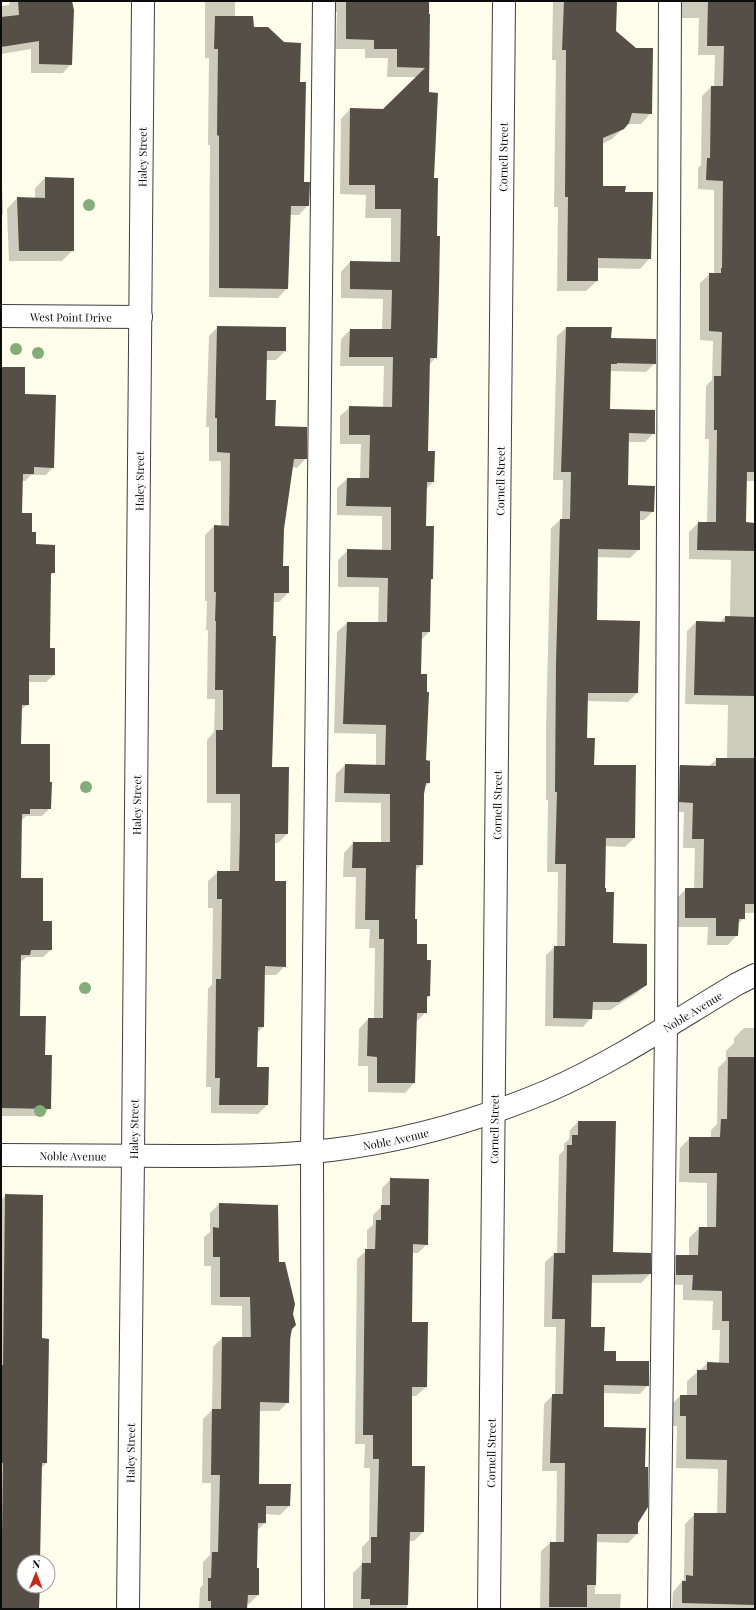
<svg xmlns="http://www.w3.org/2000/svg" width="756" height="1610" font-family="'Playfair Display',serif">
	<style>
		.shadow { fill: #0003 }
		.building { fill: #564f47 }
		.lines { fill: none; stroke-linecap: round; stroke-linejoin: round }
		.minor-casing { stroke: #3f3f3f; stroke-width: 24 }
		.minor { stroke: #fff; stroke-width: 22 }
		.tree { fill: #82ad76 }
		.labels { text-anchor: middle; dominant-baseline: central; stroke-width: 4; stroke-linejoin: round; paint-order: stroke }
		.street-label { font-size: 11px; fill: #0c0c0c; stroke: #fff }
	</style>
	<rect width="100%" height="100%" fill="#fffeec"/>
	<!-- shadow -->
	<path class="shadow" d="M10,1H71V64L63,73H31V49L1,54V6L9,5Z
		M205,1H235V17L253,27L299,83L303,183L308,205L299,215H290L287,288L278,298L209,297L210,145H208L209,58H205Z
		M335,1H428V93L433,179L436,357L429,365L427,452L433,482L425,490V527L432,579L430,581L429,632L421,640L420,675L425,761L429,783L424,788L422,864L415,871L414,920L416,945L426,961L430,996L426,999V1012L416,1022L414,1083L405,1093L368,1092V1066H358L359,1029L368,1019H374L375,948H369L370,929H355L356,877H343L344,853L353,843H381V803L335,802L336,774L345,765H376V734L334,733L337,632L347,623H378L379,587H338V560L348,550L382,551V516L337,515V488L347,479H360L361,444H340V416L350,407H383L384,366H340L341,339L350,330H382L383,299L341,298V272L350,262L391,263V218H365L366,195L340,194L341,119L350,109L383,110L417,77H387L388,58H365V49H336L337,12H335Z
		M553,1H616L615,31L651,113L641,124H628L612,139L602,144V187L624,193L650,258L640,269L597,268V281L586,291H557L558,207H554L556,60H552Z
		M675,1H755V481H746L745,523L755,524V911L753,913H744V918L737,925V935L728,945H707L708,927H676L677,898L686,889H694L695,848H683L684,812L670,811L671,775L680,766H709L717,759H727L728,705L685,704L687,631L696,622H720L725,617H730L731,560L689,559V532L698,523H707L709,439H705L706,386L712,380L713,341L700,340V283L710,274H714V190L698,189V168L701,165L702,96L711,87H714L715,55H698L699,18H675Z
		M45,178L73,250L62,261H9L7,209L17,198H35V188Z
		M1,186H2L3,214L1,216Z
		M218,327L285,351L276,360H265V401L274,427L306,458L297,468L292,467L283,529L282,567L288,593L279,602H273L271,768L287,834L278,843H274V882L285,966L276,975H264L263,1027L257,1033L256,1068L267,1105L258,1114L211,1113V1087H206L208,989L212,984L213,908H208V881L218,872H230L231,803H207V740L214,732L215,699H207L208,630H206L207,601H205V535L214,526H221V461H209V427H206L209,336Z
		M566,328H611L610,339L655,363L646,372L610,371L609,410L654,433L645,442H628L627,486L653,511L644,520H639V549L630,558L597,557L596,621L637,693L628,702L587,701L586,739L593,766L634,838L625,847L604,846V889L612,944L646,984L637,993L610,1010H592L591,1018L583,1027L545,1026L546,955L555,947H557L558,872H547L548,800H546V730L551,528L560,520H562L563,480H553L557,336Z
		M1,368L24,395L53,467L46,475H31L25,481H22L21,514L31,533L35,545L54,572L50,576L49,649L54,675L46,682H28V704L20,711V745L50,808L42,816H26L21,821L20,879L42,922L51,950L43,957H27L20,962L19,1017L44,1056L50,1108L42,1116H1Z
		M744,1028H755V1609H672L673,1592L684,1579L685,1524L695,1514H717L718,1469L676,1468L677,1426H670V1406L680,1396H687V1381L708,1363H719L720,1330H712L713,1301L683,1300V1285L666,1284V1266L676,1256H689V1238L699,1228H707V1183L679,1182L680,1148L690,1138H711V1130L717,1124L718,1068L726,1060V1051L734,1043V1038Z
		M578,1122L612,1253L650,1274L641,1283H591L590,1328L603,1352L648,1385L640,1394L603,1393L602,1428L637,1522V1534L628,1543L596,1542L595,1594H621L620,1609H540L541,1551L550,1543H556L557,1471H542L544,1404L553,1395H555L556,1327H544L545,1262L554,1254H557L559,1155L564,1150V1144L569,1139L570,1130Z
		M391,1179L427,1244L418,1253H412L411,1323H427L426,1387L416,1396H411V1467L423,1532L414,1541H409L407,1609H353V1573L362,1564V1547L369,1540L370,1468H364L365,1444H355L357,1259L367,1250V1230L373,1225V1215L382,1206V1188Z
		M6,1195L41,1339L46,1463L41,1469L39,1562H24V1586H39L38,1609H1V1200Z
		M219,1204L278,1263L291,1329L288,1402L279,1411H259L258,1485L289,1506L280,1515L265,1514V1523L256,1531V1569L258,1595L249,1604H247L246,1609H199L200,1588L203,1585V1562L210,1555L211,1483H202L203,1419L212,1410L213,1347L222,1338H242V1306L211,1305V1266H204V1237L210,1232V1213Z"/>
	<!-- building -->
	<path class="building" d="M18,1H72L74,10L72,65L39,64V41L1,47V17L19,15Z
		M346,1H429V14H430L429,92L438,93L434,178H438L437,236H440L439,290L437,358H430L428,451H435L434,482H427L426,526H434L433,579H431L430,632H422L421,674H427V692H429L426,760L430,761V783H426L424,794L423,865H416L415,919H417V944H427V960H431L430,996H427V1013H417L415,1083H377V1057L367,1056L368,1018H383L384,939H379V920H365L366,868H352L353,842H390V794L344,793L345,764L385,765L386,725L343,724L347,622H387L388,578L347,577V549L391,550V507L346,506L347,478H369L370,435H349V406L392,407L393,357H349L350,329H391L392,290L350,289V261L400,262L401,209H375V185H349L350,108L383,109L425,68L397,67V49H374V40L346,39Z
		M564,1H617L616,31L636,48H653L652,114L632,113L629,123L624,129L603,138V186H626L625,192H653L651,259L598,258V281H567L568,197H565L566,50H562Z
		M708,1H755V472H747L746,522L755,523V551L697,550L698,522H716L717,430H714V376H721L722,332L709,331V273H721V268H722L723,181L706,180L707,158H710L711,86H723L724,46H707Z
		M215,16H253L254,27H268L284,42L301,43L300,82H306L304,182H310L309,206H291L288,289L219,288V136L217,135L218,49H214Z
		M45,177L74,178V251H19L17,197L45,198Z
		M217,326L286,327V351H267L266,400H276L275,426L307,427V459H294L284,529L283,566H289V593H274L273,636H276L272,767H289L288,834H275V881H286V967L265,966L264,1027H258L257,1067H269L268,1105H219L220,1078H215L216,979H221L222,899H217V871H239L240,830V794H216V730H223V690H215L216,621H215L216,592H214V525L229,526L230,453L217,452V418H215Z
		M566,327H612L611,338L656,339V364L617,363V364H611L610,409L655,410V434L629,433L628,485L655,486L654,512L640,511V550L598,549L597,620L640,621L638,693H588L587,738H595L594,765H636L635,838H606L605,888H606V892H614L613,943L647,944V985L619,1002H593L592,1019L553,1018L554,946H565L566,864H555L557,792H555L556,664L560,519H570L571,472H561Z
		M1,367H25V394L56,395L54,468L34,467V474H23L22,513H32V532H36V544L55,545V573H51L50,648H55V675H29V705H22L21,744H50V782H52L51,809H30V814H22L21,878H43V921H52V950H31L30,955H21L20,1016H46L45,1055H52L51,1109L1,1108Z
		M725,616L755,617V696L694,695L696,621L725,622Z
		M716,758H755V904H745V919H739L738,936H716V918H685V888H703L704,839H692L693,803L679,802L680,765L716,766Z
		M728,1057H755V1605L682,1603V1581H686V1575L693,1576L694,1513H726L727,1460L686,1459V1416H680V1395H697V1370H707V1362L729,1363V1321H722V1291L692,1290L693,1275H676V1255H698L699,1227H716L717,1173H689V1137H720L721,1119H727Z
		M578,1121H616L613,1252L651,1253V1274L592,1275L591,1327H605L604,1351H616V1361H649V1386L604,1385V1427L646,1428L645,1467H648V1507L638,1523V1534H597L596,1585H587V1607H549L550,1542H564L565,1463H550L552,1394H563L565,1319H552L554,1253H565L567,1145H572V1135H578Z
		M390,1178L429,1179L428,1245L413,1244L412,1322H428L427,1387H412V1466H425L424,1532H410L408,1605H370V1599H361L362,1563H371V1537H377L379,1459H373V1435H363L365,1249H375L376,1220H381V1205H390Z
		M5,1194L43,1195L42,1338L49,1339L47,1463H42L40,1562H24V1586H40L39,1608H1L3,1463H1V1365H3Z
		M219,1203L278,1205L279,1262H285L295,1304L293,1314L296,1325L292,1329L290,1339L289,1403L260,1402L259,1484H291L290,1506H266V1523H258L257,1568H259V1595H248L247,1609H211V1601H208V1578H211L212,1552H218L220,1475H211L212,1409H221L222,1337H251L250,1297H220V1257H213V1227L219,1228Z"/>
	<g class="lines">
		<defs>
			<g id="minor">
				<path id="s1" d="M1,316L141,317"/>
				<path id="s2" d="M1,1155C61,1155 120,1156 180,1156C230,1156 281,1156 331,1150C405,1141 479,1120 548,1091C614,1062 675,1021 737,984L755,975"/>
				<path id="s3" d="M128,1609L133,1156L143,1"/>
				<path d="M313,1609L312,1152L324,1"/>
				<path id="s4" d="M489,1609L504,1"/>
				<path d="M659,1609L666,1027L670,1"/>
			</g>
		</defs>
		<!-- minor casing -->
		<use href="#minor" class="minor-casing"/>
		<!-- minor -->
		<use href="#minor" class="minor"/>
	</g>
	<!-- trees -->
	<g class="tree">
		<circle cx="89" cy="205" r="6"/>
		<circle cx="16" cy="349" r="6"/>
		<circle cx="38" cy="353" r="6"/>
		<circle cx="86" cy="787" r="6"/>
		<circle cx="85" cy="988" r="6"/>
		<circle cx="40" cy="1111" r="6"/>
	</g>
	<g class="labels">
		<!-- street labels -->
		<g class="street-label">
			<text stroke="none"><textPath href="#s3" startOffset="1452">Haley Street</textPath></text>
			<text stroke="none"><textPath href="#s4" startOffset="1452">Cornell Street</textPath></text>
			<text stroke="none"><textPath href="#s1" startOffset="70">West Point Drive</textPath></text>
			<text stroke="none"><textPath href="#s3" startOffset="1128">Haley Street</textPath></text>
			<text stroke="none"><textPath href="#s4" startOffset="1128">Cornell Street</textPath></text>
			<text stroke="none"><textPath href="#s3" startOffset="804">Haley Street</textPath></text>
			<text stroke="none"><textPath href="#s4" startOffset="804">Cornell Street</textPath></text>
			<text stroke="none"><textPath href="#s2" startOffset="721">Noble Avenue</textPath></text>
			<text stroke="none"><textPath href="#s3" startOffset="480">Haley Street</textPath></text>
			<text stroke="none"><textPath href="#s4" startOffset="480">Cornell Street</textPath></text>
			<text stroke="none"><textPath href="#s2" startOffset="396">Noble Avenue</textPath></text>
			<text stroke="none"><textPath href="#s2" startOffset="72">Noble Avenue</textPath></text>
			<text stroke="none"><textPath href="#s3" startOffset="156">Haley Street</textPath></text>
			<text stroke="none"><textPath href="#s4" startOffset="156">Cornell Street</textPath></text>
		</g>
	</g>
	<!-- border -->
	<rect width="756" height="1610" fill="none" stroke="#0c0c0c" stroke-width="4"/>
	<!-- north arrow -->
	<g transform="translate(36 1574) rotate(1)"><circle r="19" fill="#ffffff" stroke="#9e9e9e"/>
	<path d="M0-3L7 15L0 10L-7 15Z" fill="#cb2716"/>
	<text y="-6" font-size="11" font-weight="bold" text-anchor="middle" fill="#0c0c0c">N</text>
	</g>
</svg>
